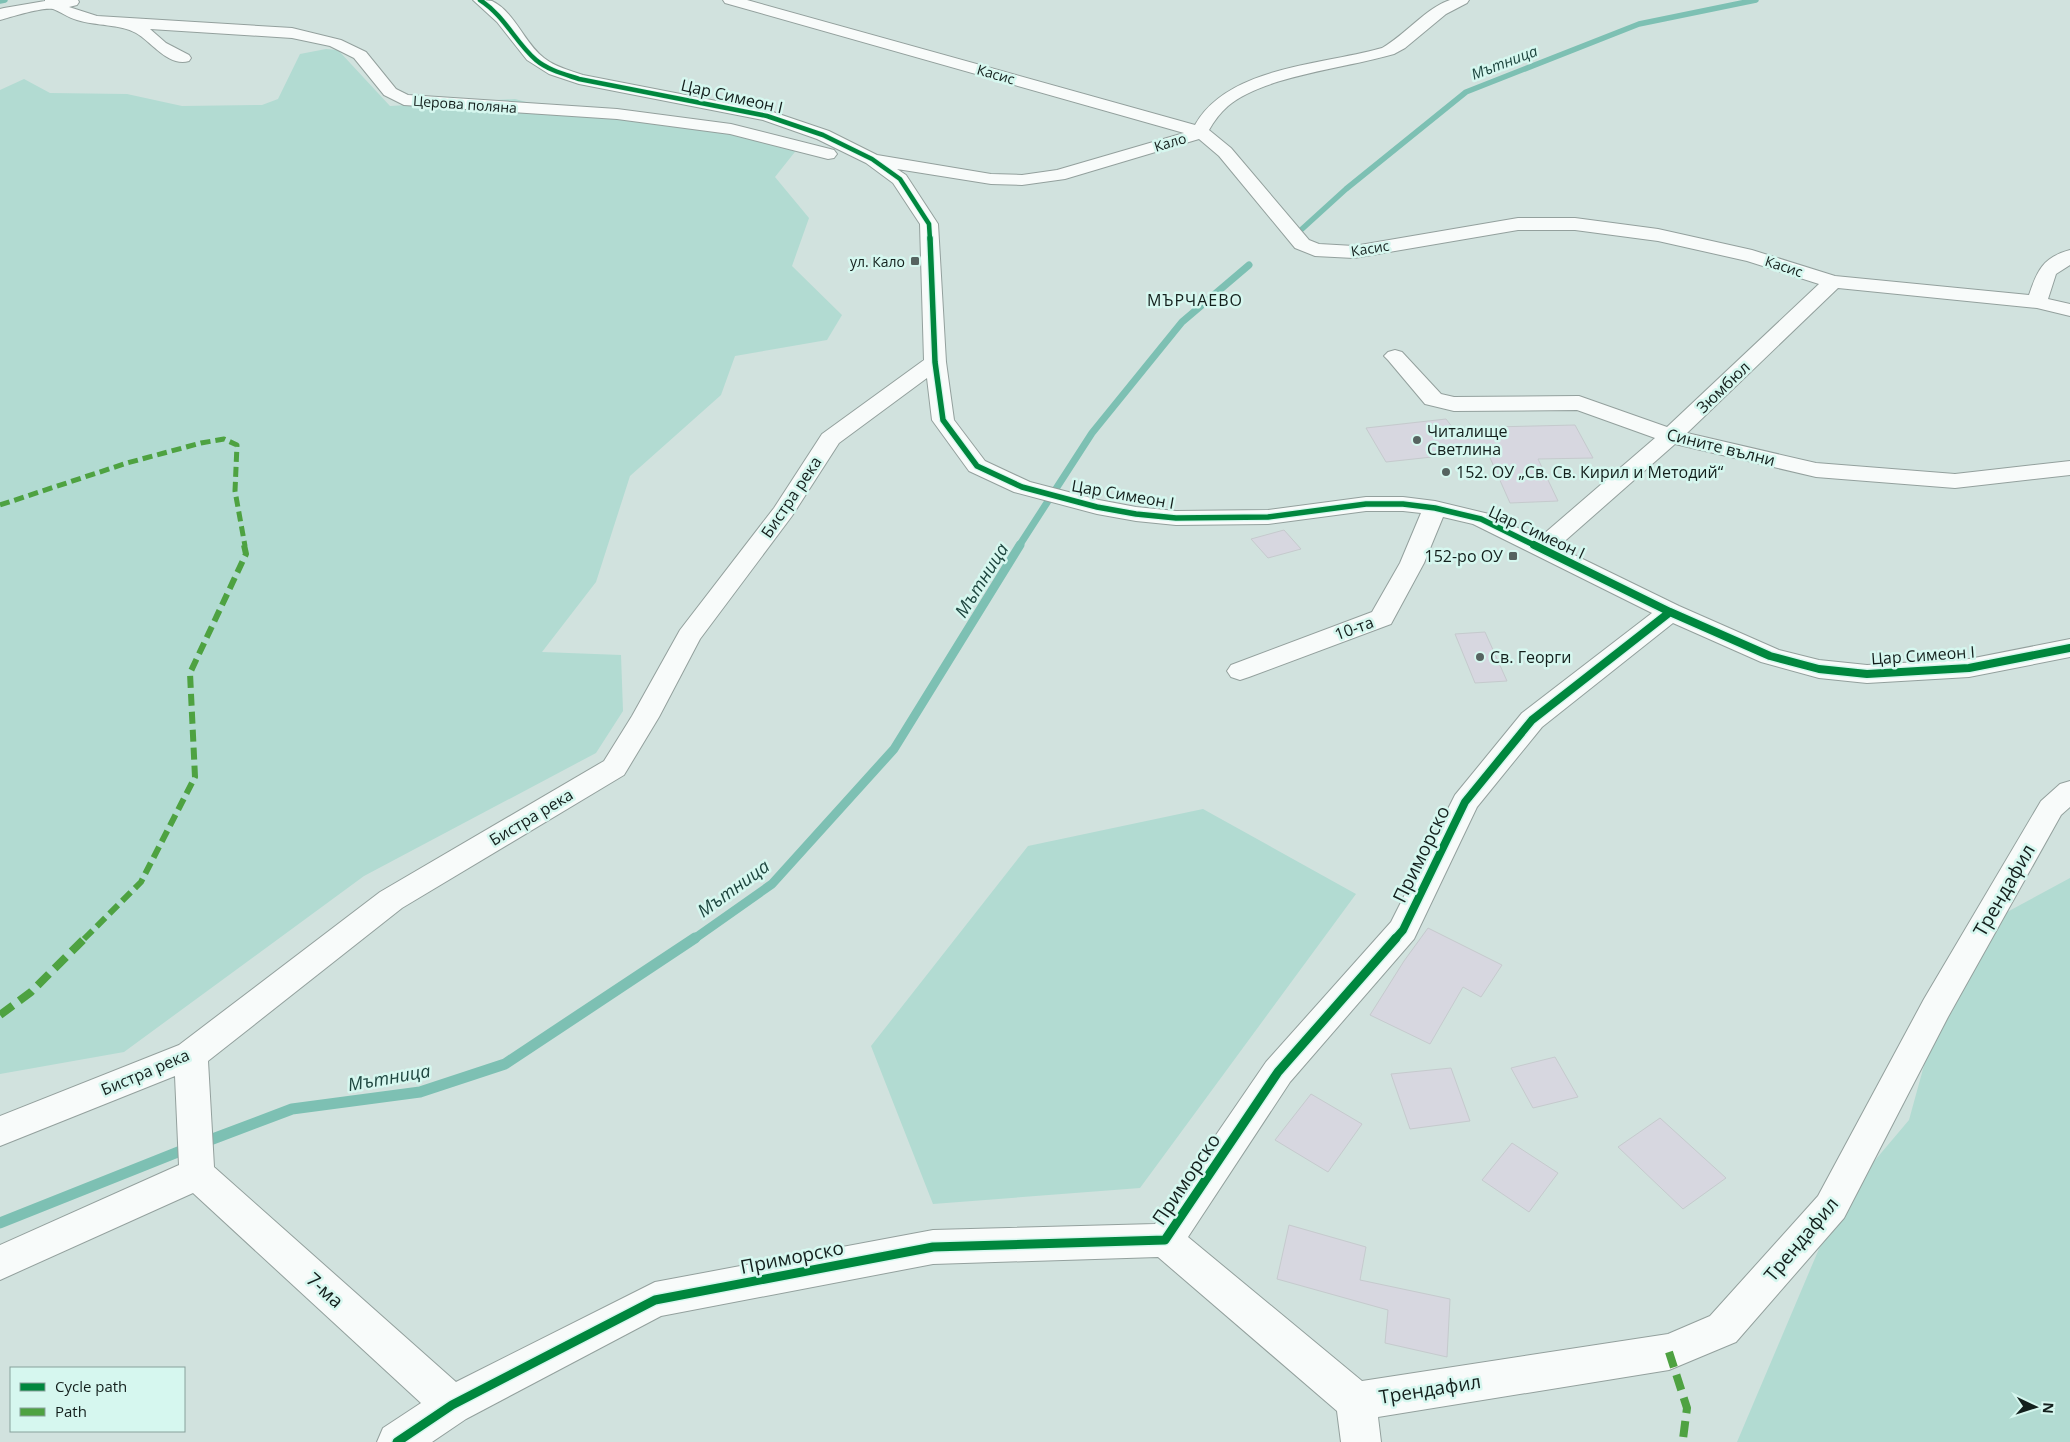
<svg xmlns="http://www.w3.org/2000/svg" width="2070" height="1442" font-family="'Open Sans',sans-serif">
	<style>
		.green { fill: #b2dbd2 }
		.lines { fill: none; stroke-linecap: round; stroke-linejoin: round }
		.stream-far3 { stroke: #7dc0b3; stroke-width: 5.5 }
		.stream-far2 { stroke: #7dc0b3; stroke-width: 7 }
		.stream-far1 { stroke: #7dc0b3; stroke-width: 9 }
		.stream { stroke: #7dc0b3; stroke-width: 11 }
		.building { fill: #d7d7e0; stroke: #c5cacd }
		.minor-casing { stroke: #93a09d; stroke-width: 2 }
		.minor { fill: #f8fbfa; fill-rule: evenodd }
		.quiet-far2 { stroke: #4ea241; stroke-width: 5; stroke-dasharray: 10 5; stroke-linecap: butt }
		.quiet-far1 { stroke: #4ea241; stroke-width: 6; stroke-dasharray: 12 6; stroke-linecap: butt }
		.quiet { stroke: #4ea241; stroke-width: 8; stroke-dasharray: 16 8; stroke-linecap: butt }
		.cycleway-far3-casing { stroke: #d6f7ef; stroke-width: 6 }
		.cycleway-far2-casing { stroke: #d6f7ef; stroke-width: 8 }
		.cycleway-far1-casing { stroke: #d6f7ef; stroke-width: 11 }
		.cycleway-casing { stroke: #d6f7ef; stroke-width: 12 }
		.cycleway-far3 { stroke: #00873e; stroke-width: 4.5 }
		.cycleway-far2 { stroke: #00873e; stroke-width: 5.5 }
		.cycleway-far1 { stroke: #00873e; stroke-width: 8 }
		.cycleway { stroke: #00873e; stroke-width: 9 }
		.poi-dot { fill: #566360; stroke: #d6f7ef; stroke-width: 2 }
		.labels { text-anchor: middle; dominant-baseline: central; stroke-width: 5; stroke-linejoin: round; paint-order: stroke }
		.far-street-label { font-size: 14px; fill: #131f1c; stroke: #d6f7ef }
		.far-poi-label { font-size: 14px; fill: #131f1c; stroke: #d6f7ef; text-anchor: end }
		.far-water-label { font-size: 15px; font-style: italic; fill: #1e463f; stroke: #d6f7ef }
		.street-label { font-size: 16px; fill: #131f1c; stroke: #d6f7ef }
		.far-quarter-label { font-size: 16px; letter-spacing: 1px; fill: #131f1c; stroke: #d6f7ef }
		.poi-label { font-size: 16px; fill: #131f1c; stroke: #d6f7ef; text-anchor: start }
		.water-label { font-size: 18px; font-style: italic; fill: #1e463f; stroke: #d6f7ef }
		.near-street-label { font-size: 19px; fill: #131f1c; stroke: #d6f7ef }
	</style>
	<rect width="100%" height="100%" fill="#d1e2de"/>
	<!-- green -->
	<path class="green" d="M326,49L338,50L390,106L515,99L583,117L667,122L802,143L775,177L809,218L792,266L842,315L827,340L735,356L721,395L630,476L596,582L542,652L621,655L623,711L596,753L364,876L124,1052L0,1074V90L24,79L50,93L127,94L182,106L262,105L278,99L300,54Z
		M1203,809L1356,894L1140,1188L933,1204L871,1046L1028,846Z
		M2070,878V1442H1737L1838,1204L1909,1120L1959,938Z"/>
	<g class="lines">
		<!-- stream-far3 -->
		<path class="stream-far3" d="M0,1L5,0
			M1302,229L1346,189L1466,92L1639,24L1756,0"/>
		<!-- stream-far2 -->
		<path class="stream-far2" d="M1019,546L1092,433L1182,322L1249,265"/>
		<!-- stream-far1 -->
		<path class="stream-far1" d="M694,939L772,884L894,749L1020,545"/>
		<!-- stream -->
		<path class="stream" d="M202,1143L292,1109L420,1092L505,1064L695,938
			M0,1223L188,1148"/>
	</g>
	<!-- building -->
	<path class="building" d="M1446,419L1453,428L1575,425L1593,458L1538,459L1558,501L1510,503L1487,451L1386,462L1366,428Z
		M1284,530L1301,549L1268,558L1251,539Z
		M1485,632L1507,681L1475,683L1455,634Z
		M1428,928L1502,965L1481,997L1463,987L1430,1044L1370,1015L1404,961Z
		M1555,1057L1578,1097L1533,1108L1511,1068Z
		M1451,1068L1470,1121L1410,1129L1391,1074Z
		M1311,1094L1362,1124L1328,1172L1275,1140Z
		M1660,1118L1726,1178L1683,1209L1618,1147Z
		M1512,1143L1558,1173L1529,1212L1482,1180Z
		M1289,1225L1366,1247L1360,1280L1450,1299L1447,1357L1385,1343L1388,1310L1277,1279Z"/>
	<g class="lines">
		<defs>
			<path id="minor" d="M45,0H78L79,2L77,5L69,7L97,16L292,28L341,40L366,52L396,89L408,95L617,109L731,124L834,150L837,154L834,158L828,159L730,134L617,119L404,105L384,95L354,58L330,46L292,38L150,29L166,43L189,55L191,58L189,61C168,67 152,42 136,33C120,24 96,26 77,20C69,18 59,11 53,9C42,7 11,17 0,20V9L4,8L45,1Z
				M473,0C478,0 487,0 492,1C515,12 524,43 544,58C555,67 569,70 583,75L773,112L829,131L877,155L991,174L1022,175L1057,170L1184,133L725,3L723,0H747L1195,125C1228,66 1323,65 1382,48C1405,35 1426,8 1450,0C1455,0 1463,0 1469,0L1467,3L1446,14L1405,48L1394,54C1347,68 1263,76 1228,106C1220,113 1214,121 1209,130L1231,148L1309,240L1319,244L1354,246L1518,218H1575L1658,229L1752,250L1835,276L2029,295C2037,271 2043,257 2070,250V265L2056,274L2048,299L2070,304V316L2037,308L1838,288L1687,433L1816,463L1955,474L2070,461V475L1955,488L1816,477L1675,444L1558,547L1679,606L1779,650L1819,660L1867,665L1969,659L2070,639V657L1969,677L1867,683L1819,678L1761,662L1673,623L1542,727L1477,807L1414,939L1290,1082L1188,1237L1362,1381L1668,1334L1710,1316L1818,1196L1924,999L2041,801L2060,784L2070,781V807L2061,815L1948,1017L1844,1218L1736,1342L1669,1370L1378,1417L1381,1442H1341L1337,1411L1158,1257L933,1264L661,1316L466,1419L432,1442H377L383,1428L421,1403L193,1193L0,1280V1245L179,1165L175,1076L0,1146V1116L179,1045L380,892L604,761L632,716L680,630L774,508L822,434L924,360L920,224L893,183L866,163L817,139L763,120L579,84L549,74L527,60L497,22ZM1199,139L1219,156L1295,248L1315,256L1354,258L1518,230H1575L1658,241L1747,261L1819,284L1667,427L1579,396L1454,397L1441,394L1402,352L1395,350L1388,352L1384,356L1388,360L1425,404L1454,411L1577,410L1655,438L1539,538L1489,514L1435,501L1403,497H1366L1268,510L1176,511L1136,507L1099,500L1030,482L985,461L954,420L946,362L938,224L906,175L897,169L991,184L1022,185L1065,179ZM927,378L932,420L969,471L1014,492L1097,514L1136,521L1176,525L1268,524L1366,511H1403L1421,513L1400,563L1372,612L1231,665L1227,671L1231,677L1240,680L1249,677L1391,624L1424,563L1443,517L1473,524L1652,613L1522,713L1455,795L1391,922L1266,1062L1155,1224L933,1230L655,1282L456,1382L214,1167L208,1061L402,908L624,775L659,717L700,639L792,516L839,443Z"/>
		</defs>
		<!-- minor casing -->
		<use href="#minor" class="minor-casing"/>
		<!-- minor -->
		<use href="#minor" class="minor"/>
		<!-- quiet-far2 -->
		<path class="quiet-far2" d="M0,505L127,463L201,443L224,439L237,445L235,491L245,546"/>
		<!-- quiet-far1 -->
		<path class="quiet-far1" d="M84,939L141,882L195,777L190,673L246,554L244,545"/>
		<!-- quiet -->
		<path class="quiet" d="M0,1015L31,992L85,938
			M1669,1352L1687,1408L1683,1439L1680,1442"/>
		<defs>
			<path id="cycleway-far3" d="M480,0C505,16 515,42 536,60C548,70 564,74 579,79L767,116L823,135L872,159L900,179L929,224L930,240"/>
			<path id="cycleway-far2" d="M930,238L935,362L943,420L977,466L1022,487L1097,507L1136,514L1176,518L1268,517L1366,504H1403L1435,508L1481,519L1536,546"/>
			<path id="cycleway-far1" d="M1534,545L1670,612L1770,656L1819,669L1867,674L1969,668L2070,648
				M1395,939L1403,930L1465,802L1532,720L1670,612"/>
			<path id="cycleway" d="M397,1442L452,1405L655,1300L933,1247L1165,1240L1278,1072L1396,938"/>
		</defs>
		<!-- cycleway-far3 casing -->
		<use href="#cycleway-far3" class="cycleway-far3-casing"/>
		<!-- cycleway-far2 casing -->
		<use href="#cycleway-far2" class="cycleway-far2-casing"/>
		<!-- cycleway-far1 casing -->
		<use href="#cycleway-far1" class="cycleway-far1-casing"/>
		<!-- cycleway casing -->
		<use href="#cycleway" class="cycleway-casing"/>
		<!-- cycleway-far3 -->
		<use href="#cycleway-far3" class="cycleway-far3"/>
		<!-- cycleway-far2 -->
		<use href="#cycleway-far2" class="cycleway-far2"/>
		<!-- cycleway-far1 -->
		<use href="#cycleway-far1" class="cycleway-far1"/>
		<!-- cycleway -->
		<use href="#cycleway" class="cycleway"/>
	</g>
	<!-- markers -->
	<g class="poi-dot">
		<rect x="910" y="256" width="10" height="10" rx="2.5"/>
		<circle cx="1417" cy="440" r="5"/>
		<circle cx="1446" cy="472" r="5"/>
		<rect x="1508" y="551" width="10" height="10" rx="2.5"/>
		<circle cx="1480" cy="657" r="5"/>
	</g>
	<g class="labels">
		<!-- far-street labels -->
		<g class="far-street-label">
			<text transform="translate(996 74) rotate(16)">Касис</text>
			<text transform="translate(465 104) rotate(4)">Церова поляна</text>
			<text transform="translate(1170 142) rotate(-17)">Кало</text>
			<text transform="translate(1370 248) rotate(-9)">Касис</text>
			<text transform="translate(1784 266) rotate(18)">Касис</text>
		</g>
		<!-- far-poi labels -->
		<g class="far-poi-label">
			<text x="905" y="261">ул. Кало</text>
		</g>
		<!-- far-water labels -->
		<g class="far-water-label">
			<text transform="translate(1504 62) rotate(-21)">Мътница</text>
		</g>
		<!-- street labels -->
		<g class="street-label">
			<text transform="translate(732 96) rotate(13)">Цар Симеон I</text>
			<text transform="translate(1723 387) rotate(-44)">Зюмбюл</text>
			<text transform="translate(1721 447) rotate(14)">Сините вълни</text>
			<text transform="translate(1123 494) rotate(10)">Цар Симеон I</text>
			<text transform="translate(791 497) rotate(-56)">Бистра река</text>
			<text transform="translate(1537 532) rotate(25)">Цар Симеон I</text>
			<text transform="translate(1354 628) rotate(-20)">10-та</text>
			<text transform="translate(1923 655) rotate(-4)">Цар Симеон I</text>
			<text transform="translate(531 817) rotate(-31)">Бистра река</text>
			<text transform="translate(145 1072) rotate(-23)">Бистра река</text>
		</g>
		<!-- far-quarter labels -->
		<g class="far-quarter-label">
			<text x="1195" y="300">МЪРЧАЕВО</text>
		</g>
		<!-- poi labels -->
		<g class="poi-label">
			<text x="1427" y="431">Читалище<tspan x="1427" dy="18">Светлина</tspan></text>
			<text x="1456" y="472">152. ОУ „Св. Св. Кирил и Методий“</text>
			<text x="1503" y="556" text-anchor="end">152-ро ОУ</text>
			<text x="1490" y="657">Св. Георги</text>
		</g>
		<!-- water labels -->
		<g class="water-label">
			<text transform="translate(981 580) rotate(-58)">Мътница</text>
			<text transform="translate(733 888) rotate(-36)">Мътница</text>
			<text transform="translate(389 1077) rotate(-10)">Мътница</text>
		</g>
		<!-- near-street labels -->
		<g class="near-street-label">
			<text transform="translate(1421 854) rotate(-64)">Приморско</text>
			<text transform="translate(2004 890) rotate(-60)">Трендафил</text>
			<text transform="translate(1186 1179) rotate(-56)">Приморско</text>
			<text transform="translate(1801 1239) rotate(-50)">Трендафил</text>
			<text transform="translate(792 1257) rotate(-11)">Приморско</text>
			<text transform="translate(325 1290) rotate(42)">7-ма</text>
			<text transform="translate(1430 1389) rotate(-9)">Трендафил</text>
		</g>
	</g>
	<!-- legend -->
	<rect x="10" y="1367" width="175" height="65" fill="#d6f7ef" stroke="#88a19b"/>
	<rect x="20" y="1383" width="25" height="8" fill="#00873e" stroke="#88a19b"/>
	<text x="55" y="1392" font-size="15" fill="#131f1c">Cycle path</text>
	<rect x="20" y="1408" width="25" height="8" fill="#4ea241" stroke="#88a19b"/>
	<text x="55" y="1417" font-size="15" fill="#131f1c">Path</text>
	<!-- north arrow -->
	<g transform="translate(2035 1407) rotate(94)" stroke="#d6f7ef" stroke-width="4" paint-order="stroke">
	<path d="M0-4L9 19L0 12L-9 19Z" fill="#131f1c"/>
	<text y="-8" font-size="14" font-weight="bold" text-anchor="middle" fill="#131f1c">N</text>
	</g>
</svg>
